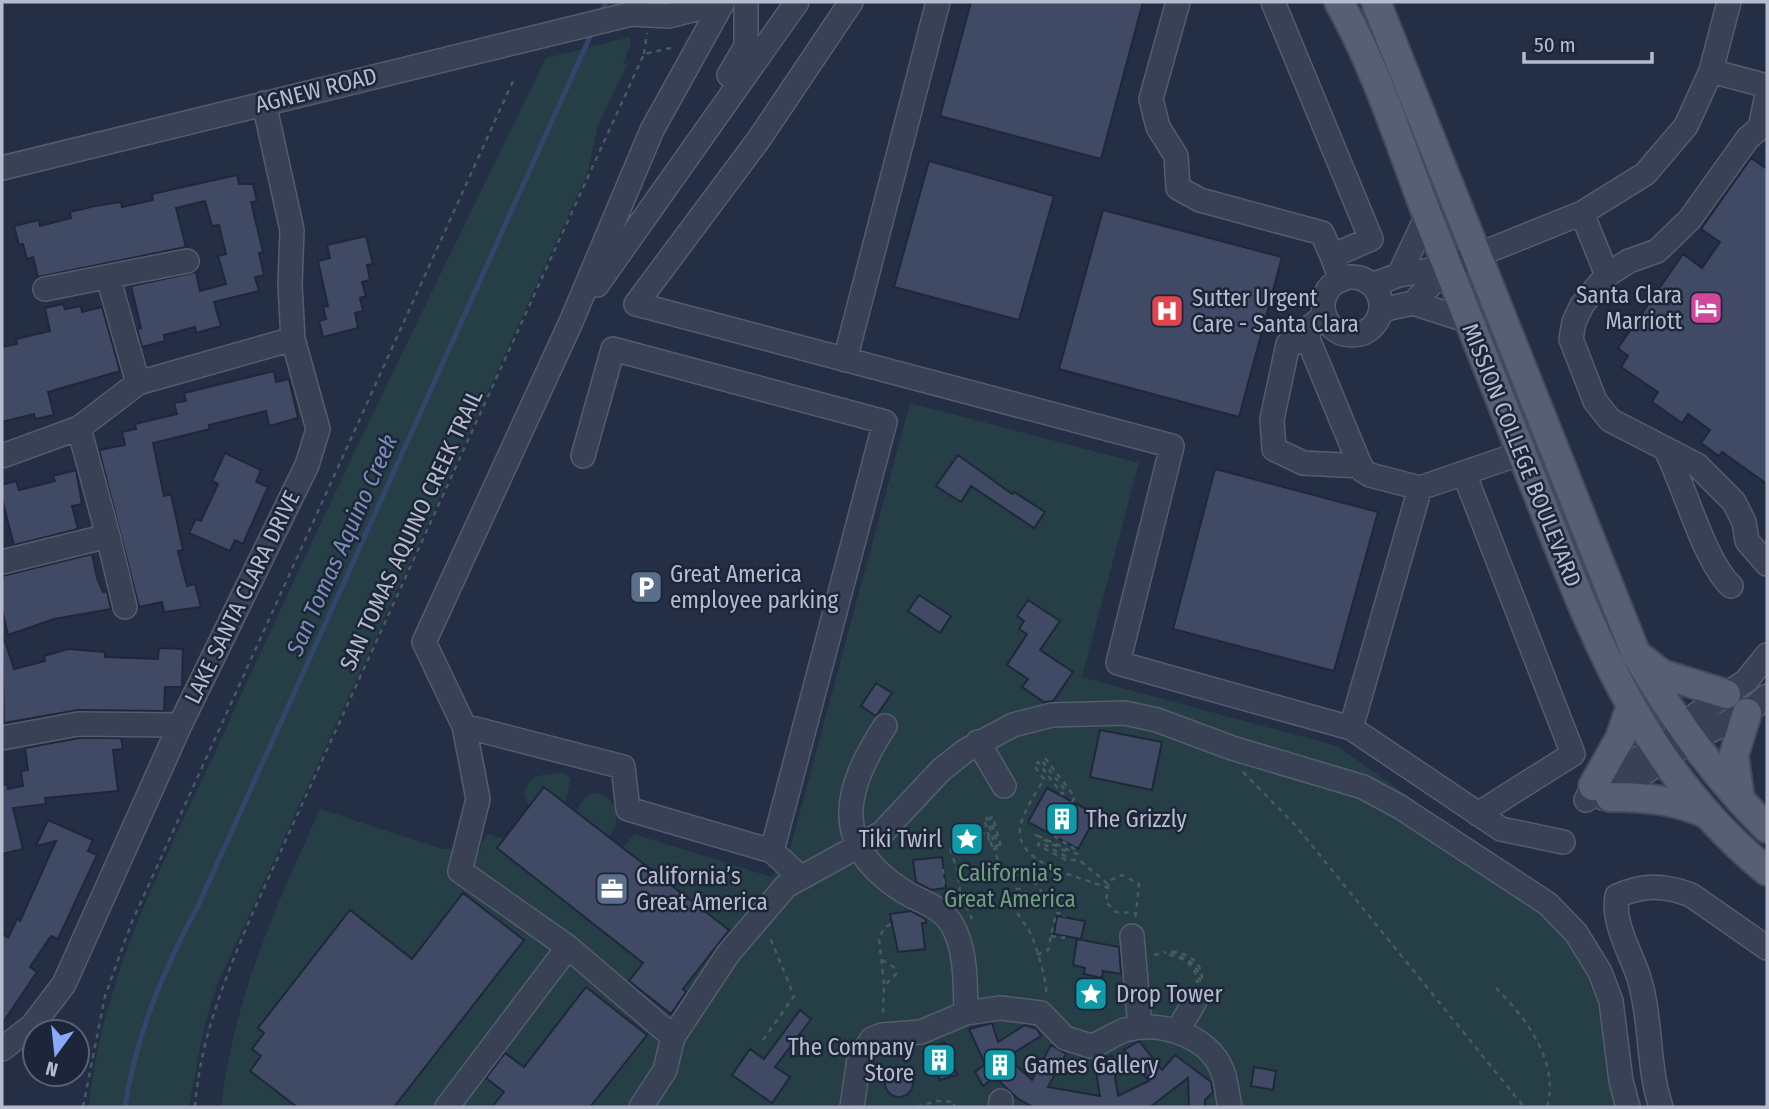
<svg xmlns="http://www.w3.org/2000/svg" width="1769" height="1109" font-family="'Fira Sans Condensed',sans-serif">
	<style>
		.green { fill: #263e45 }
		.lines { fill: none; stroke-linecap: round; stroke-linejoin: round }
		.stream { stroke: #34456b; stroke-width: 5 }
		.building { fill: #404a65; stroke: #1f283b; stroke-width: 2 }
		.minor-casing { stroke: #545c6e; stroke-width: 26 }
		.major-casing { stroke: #424a5d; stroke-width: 32 }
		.path { stroke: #455b61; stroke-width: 2.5; stroke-dasharray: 5 5; stroke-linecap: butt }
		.minor { stroke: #394154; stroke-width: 23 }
		.major { stroke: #575f74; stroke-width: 28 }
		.labels { text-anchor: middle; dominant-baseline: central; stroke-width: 5; stroke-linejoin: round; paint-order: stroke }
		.street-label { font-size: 23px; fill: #b6bccd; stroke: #1d2539 }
		.poi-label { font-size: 23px; fill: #b6bccd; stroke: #1d2539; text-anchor: start }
		.park-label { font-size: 23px; fill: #6ba17d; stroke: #1d2539 }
		.water-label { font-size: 24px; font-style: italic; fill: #7b8eb7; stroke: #1d2539 }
	</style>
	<rect width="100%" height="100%" fill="#242e44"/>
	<!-- green -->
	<path class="green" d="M630,37L631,43L623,63L627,65L598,125L588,172L217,985L204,1027L189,1107H89C102,970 172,848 228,724C329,500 438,279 546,58Z
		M910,403L1139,463L1082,677L1337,746L1561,904L1595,943L1635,1107H221C234,997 275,908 320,809L442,849L481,850V843L488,834L504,839L529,806L524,795C528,774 543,775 561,772L571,778L565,803L576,812C588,787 603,788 618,810L615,827L609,837L623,848L634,834L772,877L788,856Z"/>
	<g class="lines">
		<!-- stream -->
		<path class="stream" d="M600,15L606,2
			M125,1107C136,1035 163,970 198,906L593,30"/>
	</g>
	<!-- building -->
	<path class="building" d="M971,2H1143L1101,159L940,116Z
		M1751,158L1767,169V484L1722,452L1719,456L1701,443L1710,430L1688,414L1682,423L1652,402L1658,392L1621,367L1628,356L1618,348L1683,254L1702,268L1720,242L1701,229Z
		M929,161L1054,196L1019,320L894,287Z
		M237,175L239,184H253L257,201L251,202L263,252L259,253L264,275L255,277L259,291L214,302L221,326L196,333L195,327L164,335L165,341L142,347L137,329L141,328L131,286L196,272L200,291L226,284L218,256L226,254L219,225L212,226L205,201L176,208L186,247L38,277L33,257L27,259L23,244L19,245L14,226L39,220L40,226L71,218L70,212L95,206L121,202L122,207L153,200L152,194Z
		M1103,210L1282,257L1239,417L1059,369Z
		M366,236L373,264L367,265L370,280L362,282L366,296L360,298L363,311L355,313L358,328L323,337L319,321L326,319L323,307L328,306L318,261L330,258L327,245Z
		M63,304L65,309L81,306L82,312L102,307L120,371L48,392L54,415L35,419L34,414L2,422V347L17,344L16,339L50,331L45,308Z
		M274,371L276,382L289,379L298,418L269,426L266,411L209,425L210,429L153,443L164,496L171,494L183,550L178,551L187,586L195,584L201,607L164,612L162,602L139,607L99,450L125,445L122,432L136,429L135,424L177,414L174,403L186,401L184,393Z
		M225,453L261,470L256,482L268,487L243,544L235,540L230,551L189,533L196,519L201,521L218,484L212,481Z
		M958,455L1012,494L1014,492L1045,512L1034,528L971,486L961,502L936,486Z
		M1215,469L1378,512L1334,671L1173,629Z
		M76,470L82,504L72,506L78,529L14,545L2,499V485L16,481L19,490L55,481L53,476Z
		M92,554L97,578L103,592L107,591L111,609L54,619L8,635L2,609V576Z
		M919,595L951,616L940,633L908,611Z
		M1028,600L1060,621L1040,650L1073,672L1053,701L1044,702L1022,687L1028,679L1007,665L1027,634L1019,629L1024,621L1017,616Z
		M5,641L14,669L45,661L44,656L68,649L105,652V657L158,659L159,648L183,649L182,687H165L164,711L78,710L4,723L2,642Z
		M876,683L892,693L876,716L861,706Z
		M1100,730L1162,742L1152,790L1090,777Z
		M79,738H121L123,749L113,750L118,791L45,798L46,804L13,808L23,849L2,854V785L7,784L8,789L23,786L21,771L28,770L25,748Z
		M544,787L729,930L683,989L686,992L671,1014L629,981L643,963L497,848Z
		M1047,788L1097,815L1078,849L1028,822Z
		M48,820L93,840L88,851L97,855L58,939L51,936L30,967L37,972L2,1024V933L8,938L17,919L20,921L56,841L36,846Z
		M942,857L946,888L931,890L916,882L913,860Z
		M463,893L524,940L394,1107H297L250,1071L261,1056L252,1049L264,1033L258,1028L350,910L412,959Z
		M911,911L926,919V923H922L925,949L898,952L890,914Z
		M1057,916L1085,921L1081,939L1054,934Z
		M1077,939L1119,947L1121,974L1103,971L1102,978L1084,974L1085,968L1073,965Z
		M586,987L647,1035L590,1107H492L504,1092L486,1078L505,1053L524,1067Z
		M800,1010L811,1019L775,1067L790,1077L772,1103L732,1075L750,1049L764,1059Z
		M992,1023L998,1042L1025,1025L1037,1029L1041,1036L1007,1057L1032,1080L1051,1045L1066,1054L1048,1087L1100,1096L1094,1059L1112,1056L1118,1096L1149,1081L1124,1050L1139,1041L1162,1070L1175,1055L1211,1082L1213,1092L1205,1100V1107H1189L1188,1078L1150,1107H1033L1017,1098L995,1077L983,1086L975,1072L985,1064L969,1029Z
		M945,1042L957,1075L940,1080L936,1070L931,1073L923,1051Z
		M1254,1067L1276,1071L1273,1090L1251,1086Z
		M885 1083a14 14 0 1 1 28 0a14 14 0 1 1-28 0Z"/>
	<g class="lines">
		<defs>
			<path id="minor" d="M851,2L759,139L636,304L1172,446L1118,663L1351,728L1501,829L1563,842
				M1178,2L1151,99L1158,127L1176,156L1178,188L1200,200L1322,233L1332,256
				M1273,2L1371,239L1332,256L1341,280
				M1711,71L1767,86
				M729,75L746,46V2
				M1767,95L1760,128L1748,138L1690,219L1657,251L1629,261L1607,275L1582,305L1574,322L1571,339L1595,401L1610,420L1697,465L1734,502L1744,522L1747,541L1767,564
				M2,168L631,14L669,16L723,2
				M1582,213L1607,275
				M1399,275L1427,216
				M1323 306a29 29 0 1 1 58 0a29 29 0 1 1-58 0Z
				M108,277L138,383
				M597,285L797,2
				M1372,285L1399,275L1448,267L1582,213L1645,174L1686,126L1711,71L1729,2
				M45,289L187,261
				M1413,303L1469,321
				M1381,310L1413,303L1448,267
				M1324,316L1309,328L1308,339L1362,470L1370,475L1420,488
				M1308,339L1288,344L1272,419L1274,449L1303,463L1361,466
				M845,360L938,2
				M1666,450C1685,487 1704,561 1731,586
				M2,456L79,428L138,383L293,339
				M583,456L613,349L885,422L772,851
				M1464,473L1573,754L1478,814
				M108,536L125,607
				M2,562L108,536L79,428
				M464,726L623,767L628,809L772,851L799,876
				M885,726C844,789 829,844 903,891C920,902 939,905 951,923C967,949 965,984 966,1013
				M1351,728L1420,488L1522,453
				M2,738L78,724L180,725
				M978,742L1004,786
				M1603,798L1610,797L1691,740L1747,713L1767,696
				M1586,800L1593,786L1683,732L1697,714L1746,681L1767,655
				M1132,936L1140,1027
				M568,947L673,1037
				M1177,1032L1195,1001
				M2,1049L32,1026L64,984L180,725L307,465L318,429L293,339L290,285L292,230L264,103
				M447,1107L568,947L460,871L478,799L464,726L424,642L571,322L652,130L723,2
				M641,1107L665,1070L673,1037L679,1028L728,954L786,886L882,833L941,770L965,751L1013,725L1052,715L1125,713L1157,720L1232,748L1363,787L1400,807L1548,904L1576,933L1600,972L1611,1001L1621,1081L1628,1107
				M852,1107L859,1059L872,1039L882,1035L921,1032L966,1013L1000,1008L1041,1013L1065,1038L1091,1046C1103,1043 1113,1034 1125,1030C1159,1020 1208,1035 1222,1070C1227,1082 1227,1095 1230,1107
				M1000,1107L1001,1101
				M1661,1107C1647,1066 1652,1020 1639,978C1631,953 1612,923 1617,896C1644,884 1664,885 1691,895L1767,948"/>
			<path id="major" d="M1339,2C1377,69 1400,145 1428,217C1467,317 1507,417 1547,517C1599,651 1652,778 1767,871
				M1376,2L1636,654C1673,718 1714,776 1767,828
				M1640,657L1662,674L1726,694
				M1593,786L1620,738L1630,709
				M1610,797C1644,797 1676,800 1707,814
				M1740,800L1734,755L1747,713"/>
		</defs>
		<!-- minor casing -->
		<use href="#minor" class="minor-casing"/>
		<!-- major casing -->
		<use href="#major" class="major-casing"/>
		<!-- path -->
		<path class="path" d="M644,54L647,33
			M1243,772L1297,827L1524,1107
			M1072,802L1075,797L1045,758L1042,761L1066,791L1062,794L1038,762L1034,766L1044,779C1036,793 1023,811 1020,828C1015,865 1082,877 1108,888
			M980,834L986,833L992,846L984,819L987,818L995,846L998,845L990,818L993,817L1001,847L994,849L1002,871C1021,874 1045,881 1044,905L1038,908L1023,889H1016C1007,903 1021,918 1028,929C1034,937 1048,984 1046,993
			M1054,836L1078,851L1077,854L1034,834L1067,852L1065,856L1040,842L1038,845L1066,860H1079L1108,884
			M955,843L949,845L958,873L960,893L972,919
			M943,869L944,888
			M1135,917L1136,913L1139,884L1122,875L1109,881L1106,902L1116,912L1136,913
			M1051,936L1064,938V936
			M1037,955L1048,950L1056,913L1064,914V917
			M1154,955L1166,952
			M1169,955C1185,958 1197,966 1197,983
			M882,960L895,968L896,974L884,986L883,1014
			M1200,982C1199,960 1183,959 1169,951C1188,953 1203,961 1202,982
			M884,984L879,939L884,928L891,924
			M1496,988C1525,1017 1560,1062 1547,1107
			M763,1040L794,996L769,935
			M83,1107L105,996L131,924L513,81
			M195,1107C200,1038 226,976 253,912L644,54L675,47
			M917,1107L936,1101L954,1102V1107"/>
		<!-- minor -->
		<use href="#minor" class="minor"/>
		<!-- major -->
		<use href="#major" class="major"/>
	</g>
	<!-- icons -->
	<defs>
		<symbol id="hotel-square" viewBox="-11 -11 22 22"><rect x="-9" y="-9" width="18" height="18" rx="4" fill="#d1479c" stroke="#1d2539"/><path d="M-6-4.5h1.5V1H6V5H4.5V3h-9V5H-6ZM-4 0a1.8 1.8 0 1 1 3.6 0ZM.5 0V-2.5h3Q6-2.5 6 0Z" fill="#fff"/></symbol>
		<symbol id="hospital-square" viewBox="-11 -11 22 22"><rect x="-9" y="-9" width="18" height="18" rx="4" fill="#e0444e" stroke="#1d2539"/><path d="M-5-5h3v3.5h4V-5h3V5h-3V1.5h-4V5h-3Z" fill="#fff"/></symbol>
		<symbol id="parking-square" viewBox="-11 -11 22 22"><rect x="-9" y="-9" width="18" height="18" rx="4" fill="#5c6f8a" stroke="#1d2539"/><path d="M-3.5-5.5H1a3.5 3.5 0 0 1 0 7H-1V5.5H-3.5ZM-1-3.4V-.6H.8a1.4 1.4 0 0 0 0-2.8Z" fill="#fff"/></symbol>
		<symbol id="building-square" viewBox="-11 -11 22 22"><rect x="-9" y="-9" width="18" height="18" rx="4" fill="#0f9aa8" stroke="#1d2539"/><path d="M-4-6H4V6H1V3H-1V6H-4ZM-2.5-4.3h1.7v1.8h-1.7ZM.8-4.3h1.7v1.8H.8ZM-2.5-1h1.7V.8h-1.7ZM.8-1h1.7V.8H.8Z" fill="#fff"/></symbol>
		<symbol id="sight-square" viewBox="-11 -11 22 22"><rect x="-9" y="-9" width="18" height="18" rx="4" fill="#0f9aa8" stroke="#1d2539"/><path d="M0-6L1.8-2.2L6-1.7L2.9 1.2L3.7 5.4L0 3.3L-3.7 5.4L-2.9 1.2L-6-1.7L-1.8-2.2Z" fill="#fff"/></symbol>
		<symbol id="office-square" viewBox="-11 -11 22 22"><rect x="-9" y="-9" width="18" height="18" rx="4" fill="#5c6f8a" stroke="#1d2539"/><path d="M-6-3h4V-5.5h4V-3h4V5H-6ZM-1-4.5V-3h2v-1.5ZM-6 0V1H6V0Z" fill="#fff"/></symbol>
	</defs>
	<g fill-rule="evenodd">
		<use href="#hotel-square" x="1687" y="289" width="38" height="38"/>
		<use href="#hospital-square" x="1148" y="292" width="38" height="38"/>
		<use href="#parking-square" x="627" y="568" width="38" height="38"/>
		<use href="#building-square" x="1043" y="800" width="38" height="38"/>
		<use href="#sight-square" x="948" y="820" width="38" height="38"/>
		<use href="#office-square" x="593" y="870" width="38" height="38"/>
		<use href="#sight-square" x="1072" y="975" width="38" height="38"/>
		<use href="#building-square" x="920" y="1041" width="38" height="38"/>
		<use href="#building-square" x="981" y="1046" width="38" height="38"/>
	</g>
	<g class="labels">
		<!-- street labels -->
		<g class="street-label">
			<text transform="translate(316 90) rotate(-14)">AGNEW ROAD</text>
			<text transform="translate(1522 455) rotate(68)">MISSION COLLEGE BOULEVARD</text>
			<text transform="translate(411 530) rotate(-65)">SAN TOMAS AQUINO CREEK TRAIL</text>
			<text transform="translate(242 597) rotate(-64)">LAKE SANTA CLARA DRIVE</text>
		</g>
		<!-- poi labels -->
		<g class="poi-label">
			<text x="1682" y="295" text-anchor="end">Santa Clara<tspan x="1682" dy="26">Marriott</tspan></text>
			<text x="1192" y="298">Sutter Urgent<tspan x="1192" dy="26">Care - Santa Clara</tspan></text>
			<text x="670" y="574">Great America<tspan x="670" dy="26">employee parking</tspan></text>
			<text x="1086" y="819">The Grizzly</text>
			<text x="942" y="839" text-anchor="end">Tiki Twirl</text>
			<text x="636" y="876">California’s<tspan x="636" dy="26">Great America</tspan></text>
			<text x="1116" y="994">Drop Tower</text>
			<text x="914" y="1047" text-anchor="end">The Company<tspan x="914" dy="26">Store</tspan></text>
			<text x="1024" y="1065">Games Gallery</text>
		</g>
		<!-- park labels -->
		<g class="park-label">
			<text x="1010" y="873">California's<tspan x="1010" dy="26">Great America</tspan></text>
		</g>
		<!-- water labels -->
		<g class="water-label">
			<text transform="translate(342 545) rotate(-66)">San Tomas Aquino Creek</text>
		</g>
	</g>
	<!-- border -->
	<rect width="1769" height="1109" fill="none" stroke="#b6bccd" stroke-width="7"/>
	<!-- north arrow -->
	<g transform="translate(56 1053) rotate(195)"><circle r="33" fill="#1d2539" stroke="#5a6174" stroke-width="2"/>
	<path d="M0-5L12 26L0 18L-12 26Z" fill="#89a9ff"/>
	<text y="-10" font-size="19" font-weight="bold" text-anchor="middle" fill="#b6bccd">N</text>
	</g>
	<!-- scale -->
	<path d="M1524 52v10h128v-10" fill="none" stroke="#b6bccd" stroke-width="3.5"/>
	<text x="1534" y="52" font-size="21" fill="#b6bccd" stroke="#1d2539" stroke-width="5" paint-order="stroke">50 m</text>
</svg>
